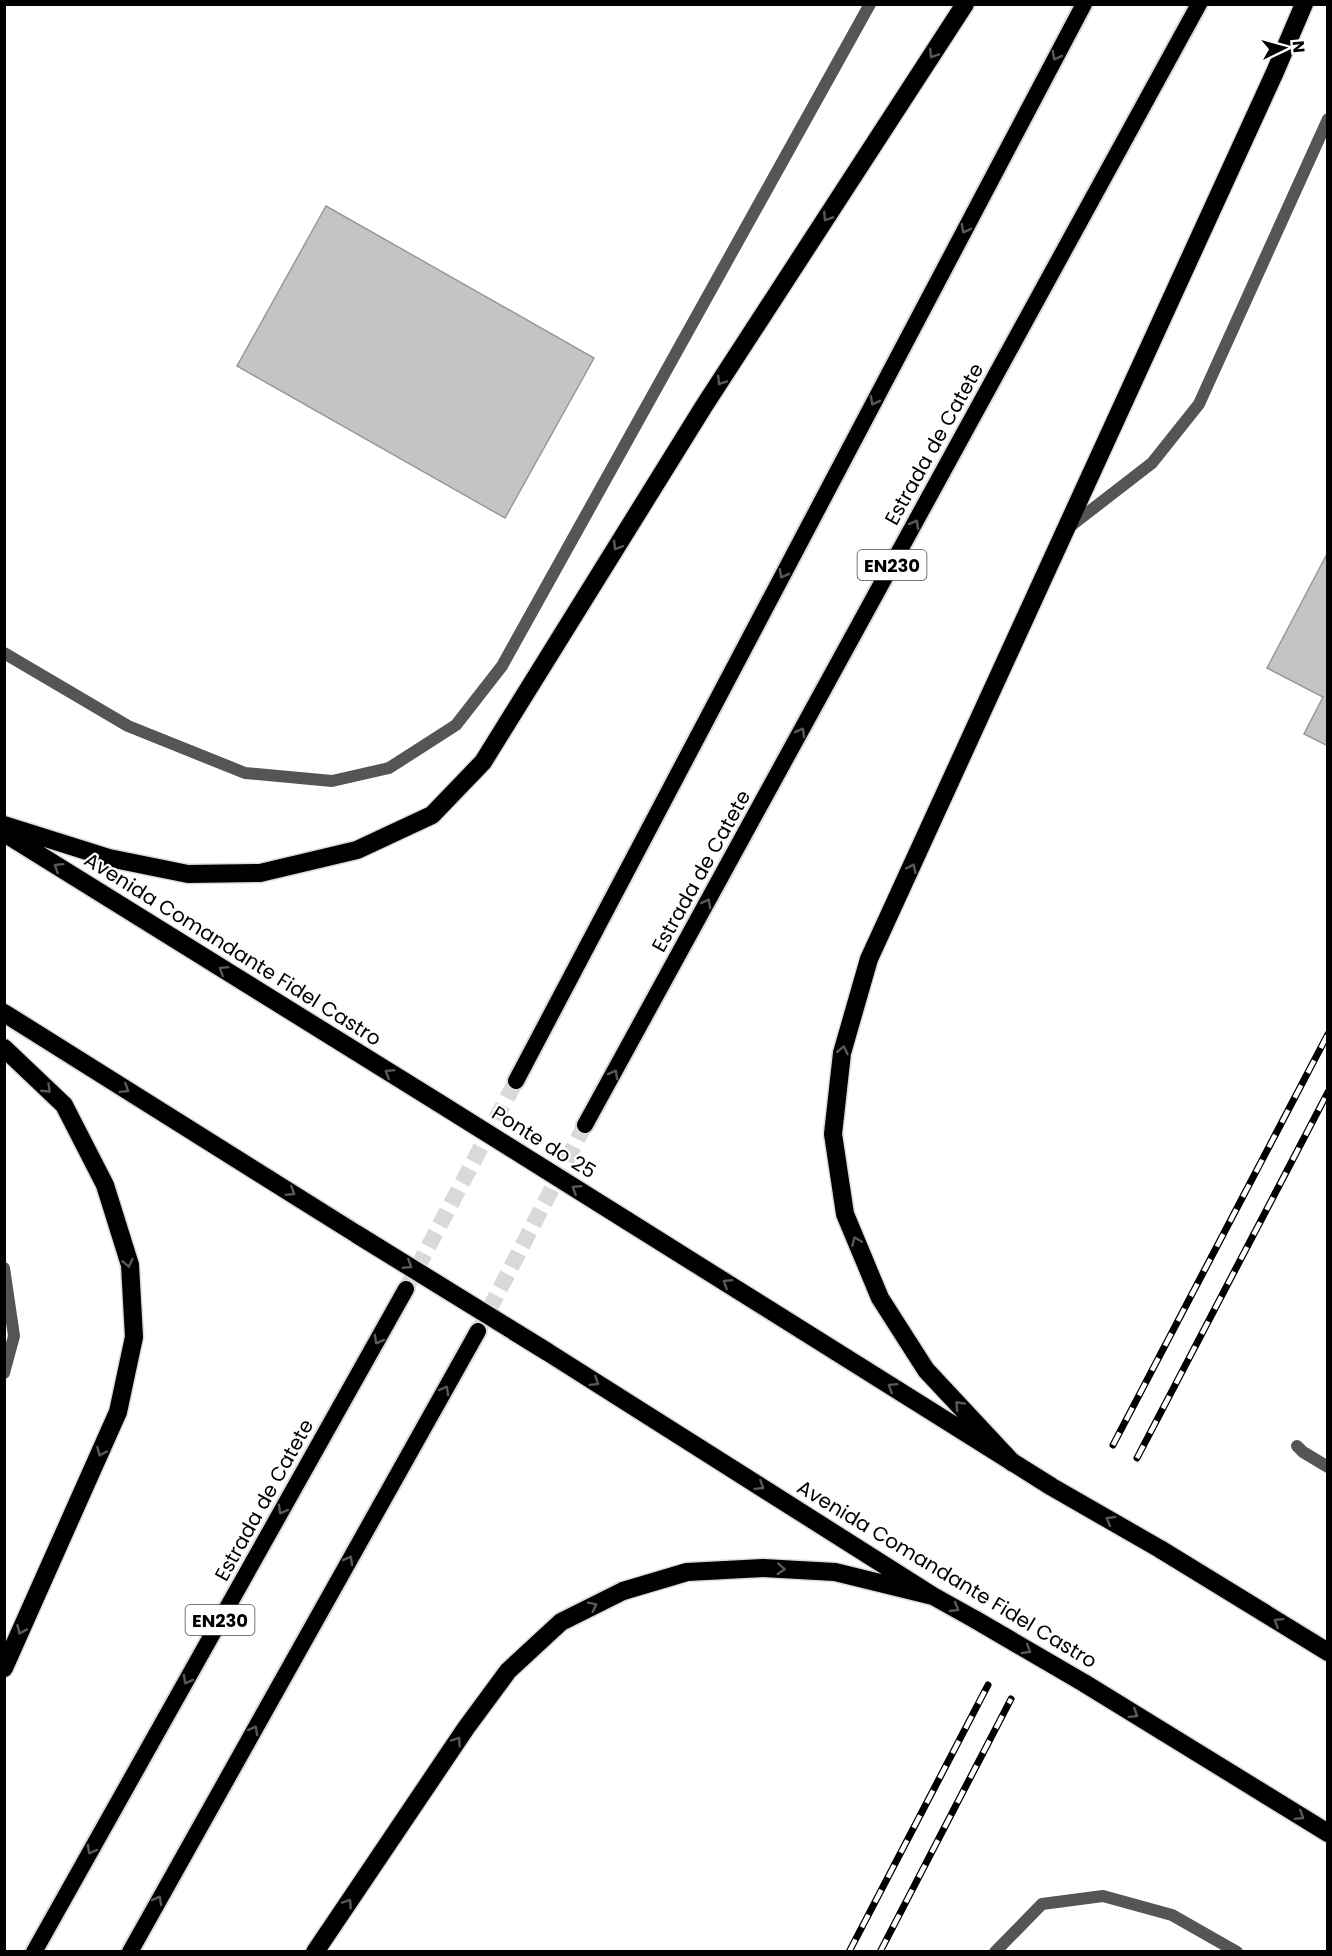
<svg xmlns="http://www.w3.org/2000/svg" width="1332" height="1956" font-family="Poppins,sans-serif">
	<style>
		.building { fill: #c4c4c4; stroke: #999; stroke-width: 1.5 }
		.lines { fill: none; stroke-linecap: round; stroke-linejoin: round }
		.trunk-tunnel { stroke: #d9d9d9; stroke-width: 16; stroke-dasharray: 16 8; stroke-linecap: butt }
		.trunk-casing { stroke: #dbdbdb; stroke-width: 20 }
		.motorway-casing { stroke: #dbdbdb; stroke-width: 21 }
		.service { stroke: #555; stroke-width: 12 }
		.minor { stroke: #555; stroke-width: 12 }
		.trunk { stroke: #000; stroke-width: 16 }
		.motorway { stroke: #000; stroke-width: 18 }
		.rail-casing { stroke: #000; stroke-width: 7 }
		.rail { stroke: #fff; stroke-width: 4.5; stroke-dasharray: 14; stroke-linecap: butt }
		.motorway-bridge-casing { stroke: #dbdbdb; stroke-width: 21; stroke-linecap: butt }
		.motorway-bridge { stroke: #000; stroke-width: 18 }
		.oneway { stroke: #595959 }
		.labels { text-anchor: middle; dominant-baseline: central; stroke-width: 4.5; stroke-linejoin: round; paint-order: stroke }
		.shield { fill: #fff; stroke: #4c4c4c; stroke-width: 1.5 }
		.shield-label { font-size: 18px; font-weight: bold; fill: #000 }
		.street-label { font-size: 20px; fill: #000; stroke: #fff }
	</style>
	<rect width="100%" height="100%" fill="#fff"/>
	<!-- building -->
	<path class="building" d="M326,206L594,358L505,518L237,366Z
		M1328,552V746L1304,734L1323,697L1267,668Z"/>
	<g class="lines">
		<!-- trunk-tunnel -->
		<path class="trunk-tunnel" d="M406,1289L516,1081
			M478,1331L585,1125"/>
		<defs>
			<path id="trunk" d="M516,1081L1084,4
				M585,1125L1199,4
				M34,1952L406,1289
				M130,1952L478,1331"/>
			<path id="motorway" d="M4,825L109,858L188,874L260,873L357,850L432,815L483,762L704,406L965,4
				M4,833L439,1103
				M4,1013L358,1235
				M4,1048L64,1105L105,1185L130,1265L134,1337L118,1412L4,1668
				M626,1220L1052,1487
				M546,1351L933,1596L976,1620
				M1013,1463L926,1370L880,1298L845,1214L833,1134L842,1053L869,959L1275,72L1304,4
				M1160,1549L1328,1652
				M1084,1683L1328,1833
				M315,1952L466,1728L508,1671L561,1622L623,1591L687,1572L763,1568L835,1572L933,1596"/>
		</defs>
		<!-- trunk casing -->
		<use href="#trunk" class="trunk-casing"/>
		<!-- motorway casing -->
		<use href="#motorway" class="motorway-casing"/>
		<!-- service -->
		<path class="service" d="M1068,528L1152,463L1199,404L1328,119"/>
		<!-- minor -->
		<path class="minor" d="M4,653L128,726L245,773L332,781L389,768L456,725L502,666L870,4
			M4,1268L14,1336L4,1373
			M1297,1446L1303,1452L1328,1467
			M995,1952L1042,1904L1103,1896L1172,1915L1237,1952"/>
		<!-- trunk -->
		<use href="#trunk" class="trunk"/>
		<!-- motorway -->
		<use href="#motorway" class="motorway"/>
		<defs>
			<path id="rail" d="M1113,1445L1328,1034
				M1137,1458L1328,1092
				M849,1952L988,1685
				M880,1952L1011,1699"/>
		</defs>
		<!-- rail casing -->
		<use href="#rail" class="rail-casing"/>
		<!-- rail -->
		<use href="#rail" class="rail"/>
		<defs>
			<path id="motorway-bridge" d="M439,1103L626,1220
				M358,1235L546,1351
				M1052,1487L1160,1549
				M976,1620L1084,1683"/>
		</defs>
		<!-- motorway-bridge casing -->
		<use href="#motorway-bridge" class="motorway-bridge-casing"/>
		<!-- motorway-bridge -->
		<use href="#motorway-bridge" class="motorway-bridge"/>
	</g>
	<!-- one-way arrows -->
	<defs><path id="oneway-chevron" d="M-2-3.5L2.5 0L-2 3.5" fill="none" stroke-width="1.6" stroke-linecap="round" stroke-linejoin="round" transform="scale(1.5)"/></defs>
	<g class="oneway">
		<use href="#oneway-chevron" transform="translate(933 54) rotate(123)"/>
		<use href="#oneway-chevron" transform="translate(1056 56) rotate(118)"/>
		<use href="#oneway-chevron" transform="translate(827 217) rotate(123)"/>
		<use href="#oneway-chevron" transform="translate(965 229) rotate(118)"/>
		<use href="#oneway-chevron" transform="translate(721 381) rotate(123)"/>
		<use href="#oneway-chevron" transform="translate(874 401) rotate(118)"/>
		<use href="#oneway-chevron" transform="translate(915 524) rotate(-61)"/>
		<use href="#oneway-chevron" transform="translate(617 546) rotate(122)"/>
		<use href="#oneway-chevron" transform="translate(783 574) rotate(118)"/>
		<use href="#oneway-chevron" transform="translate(801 732) rotate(-61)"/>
		<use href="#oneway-chevron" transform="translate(58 867) rotate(-148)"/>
		<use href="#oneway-chevron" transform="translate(912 868) rotate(-65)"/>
		<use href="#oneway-chevron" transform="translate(707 903) rotate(-61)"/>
		<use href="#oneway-chevron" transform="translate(223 970) rotate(-148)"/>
		<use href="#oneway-chevron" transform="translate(843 1050) rotate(-77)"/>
		<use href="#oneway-chevron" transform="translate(389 1073) rotate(-148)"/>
		<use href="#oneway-chevron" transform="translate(614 1074) rotate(-61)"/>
		<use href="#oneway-chevron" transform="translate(47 1089) rotate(44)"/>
		<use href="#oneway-chevron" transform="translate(125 1089) rotate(32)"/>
		<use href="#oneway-chevron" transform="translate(576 1189) rotate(-148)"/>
		<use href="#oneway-chevron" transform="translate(291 1192) rotate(32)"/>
		<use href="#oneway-chevron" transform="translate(856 1241) rotate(-113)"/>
		<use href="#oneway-chevron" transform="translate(128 1263) rotate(78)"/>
		<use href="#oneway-chevron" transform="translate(408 1265) rotate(32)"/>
		<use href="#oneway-chevron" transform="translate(727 1283) rotate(-148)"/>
		<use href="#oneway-chevron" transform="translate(378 1340) rotate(119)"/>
		<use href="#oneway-chevron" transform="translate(595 1382) rotate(32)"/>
		<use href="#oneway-chevron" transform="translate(892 1387) rotate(-148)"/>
		<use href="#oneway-chevron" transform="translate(445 1390) rotate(-61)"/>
		<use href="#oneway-chevron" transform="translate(959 1405) rotate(-133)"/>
		<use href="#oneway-chevron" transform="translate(101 1452) rotate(114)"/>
		<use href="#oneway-chevron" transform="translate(760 1486) rotate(32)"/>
		<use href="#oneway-chevron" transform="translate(282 1510) rotate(119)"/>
		<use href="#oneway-chevron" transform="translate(1110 1520) rotate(-150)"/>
		<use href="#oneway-chevron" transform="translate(349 1560) rotate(-61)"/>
		<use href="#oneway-chevron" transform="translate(781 1569) rotate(3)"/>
		<use href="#oneway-chevron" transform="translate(593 1606) rotate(-26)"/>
		<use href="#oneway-chevron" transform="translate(955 1608) rotate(30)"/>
		<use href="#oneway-chevron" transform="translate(1278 1622) rotate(-148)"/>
		<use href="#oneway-chevron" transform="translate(21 1630) rotate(114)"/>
		<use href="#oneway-chevron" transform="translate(1027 1650) rotate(30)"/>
		<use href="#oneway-chevron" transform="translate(187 1680) rotate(119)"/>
		<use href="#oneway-chevron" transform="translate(1134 1714) rotate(32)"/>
		<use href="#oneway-chevron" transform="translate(254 1730) rotate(-61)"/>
		<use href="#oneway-chevron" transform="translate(457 1741) rotate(-56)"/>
		<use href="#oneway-chevron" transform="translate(1300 1816) rotate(32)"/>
		<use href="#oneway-chevron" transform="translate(91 1850) rotate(119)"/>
		<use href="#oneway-chevron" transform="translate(158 1900) rotate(-61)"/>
		<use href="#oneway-chevron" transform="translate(348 1903) rotate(-56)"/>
	</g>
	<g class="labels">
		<!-- shield labels -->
		<g class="shield">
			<rect x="857.5" y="550" width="69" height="30" rx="4.5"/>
			<rect x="185.5" y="1605" width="69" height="30" rx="4.5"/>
		</g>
		<g class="shield-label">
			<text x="892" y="565">EN230</text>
			<text x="220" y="1620">EN230</text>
		</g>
		<!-- street labels -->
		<g class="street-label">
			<text transform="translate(934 444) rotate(-61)">Estrada de Catete</text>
			<text transform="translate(701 871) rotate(-61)">Estrada de Catete</text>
			<text transform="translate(233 949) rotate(32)">Avenida Comandante Fidel Castro</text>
			<text transform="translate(544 1142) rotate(32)">Ponte do 25</text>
			<text transform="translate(264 1500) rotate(-61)">Estrada de Catete</text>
			<text transform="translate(947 1574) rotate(31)">Avenida Comandante Fidel Castro</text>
		</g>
	</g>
	<!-- border -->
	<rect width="1332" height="1956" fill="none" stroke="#000000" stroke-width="12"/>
	<!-- north arrow -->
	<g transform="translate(1284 48) rotate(85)" stroke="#ffffff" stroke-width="4.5" paint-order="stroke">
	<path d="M0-4.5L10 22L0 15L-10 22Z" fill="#000000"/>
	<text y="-9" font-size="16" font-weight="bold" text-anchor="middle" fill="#000000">N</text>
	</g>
</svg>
